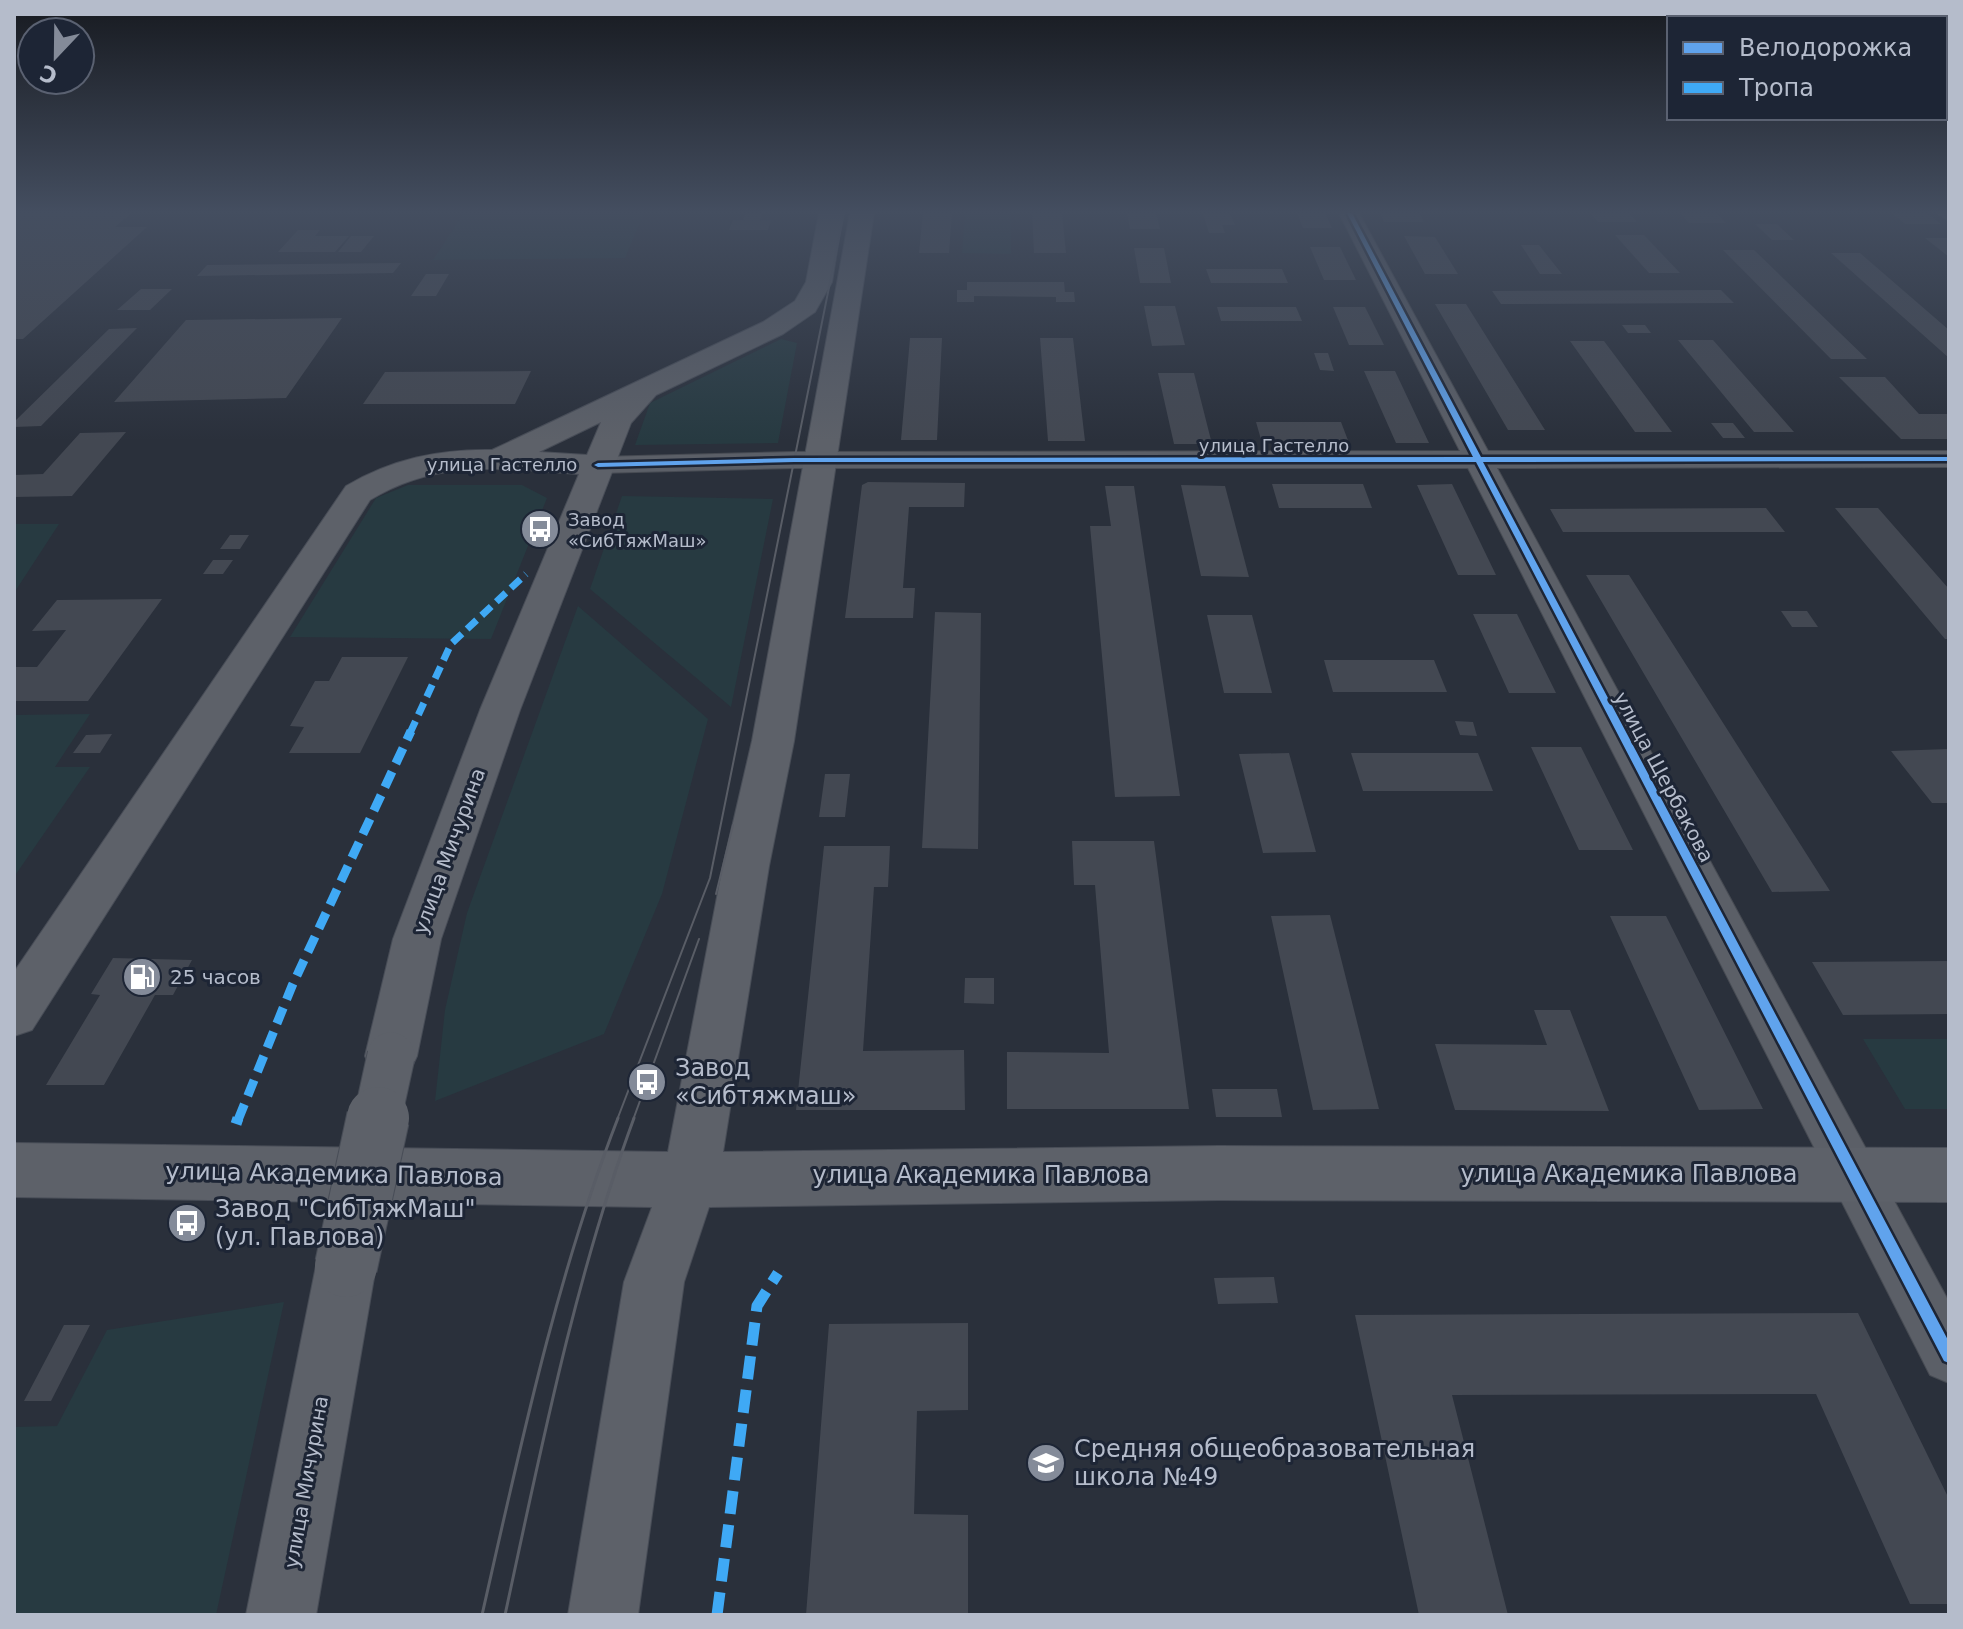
<svg xmlns="http://www.w3.org/2000/svg" width="1963" height="1629" font-family="'DejaVu Sans',sans-serif">
	<style>
		.green { fill: #273a41 }
		.building { fill: #434852 }
		.lines { fill: none; stroke-linecap: round; stroke-linejoin: round }
		.minor-casing { stroke: #474b53; stroke-width: 2 }
		.major-casing { stroke: #484d57; stroke-width: 2 }
		.minor { fill: #5b5f67; fill-rule: evenodd }
		.major { fill: #5d6169; fill-rule: evenodd }
		.tram-far1 { stroke: #595d66; stroke-width: 2 }
		.tram { stroke: #595d66; stroke-width: 3 }
		.major-bridge-far1-casing { stroke: #484d57; stroke-width: 49; stroke-linecap: butt }
		.major-bridge-casing { stroke: #484d57; stroke-width: 64; stroke-linecap: butt }
		.major-bridge-far1 { stroke: #5d6169; stroke-width: 47 }
		.major-bridge { stroke: #5d6169; stroke-width: 62 }
		.quiet-far2 { stroke: #3fa9f5; stroke-width: 7; stroke-dasharray: 13 7; stroke-linecap: butt }
		.quiet-far1 { stroke: #3fa9f5; stroke-width: 9; stroke-dasharray: 17 9; stroke-linecap: butt }
		.quiet { stroke: #3fa9f5; stroke-width: 11; stroke-dasharray: 23 11; stroke-linecap: butt }
		.cycleway-casing { stroke: #1d2535; stroke-width: 5 }
		.cycleway { fill: #60a3ed; fill-rule: evenodd }
		.labels { text-anchor: middle; dominant-baseline: central; stroke-width: 6; stroke-linejoin: round; paint-order: stroke }
		.far-street-label { font-size: 18px; fill: #b5bccb; stroke: #1d2535 }
		.far-poi-label { font-size: 18px; fill: #b5bccb; stroke: #1d2535; text-anchor: start }
		.street-label { font-size: 20px; fill: #b5bccb; stroke: #1d2535 }
		.poi-label { font-size: 20px; fill: #b5bccb; stroke: #1d2535; text-anchor: start }
		.near-poi-label { font-size: 24px; fill: #b5bccb; stroke: #1d2535; text-anchor: start }
		.near-street-label { font-size: 24px; fill: #b5bccb; stroke: #1d2535 }
	</style>
	<rect width="100%" height="100%" fill="#2a303b"/>
	<!-- green -->
	<path class="green" d="M464,213H644L625,258L433,260Z
		M965,213H1011V254L962,253Z
		M781,339L797,343L778,443L635,445L650,403Z
		M408,485H522L547,498L491,639L290,637L376,498Z
		M622,496L773,499L731,707L590,589Z
		M14,524H59L14,593Z
		M578,606L708,719L662,894L604,1034L435,1101L445,1010L467,913Z
		M90,714L55,767H90L14,877V715Z
		M1863,1039H1949V1109H1905Z
		M284,1302L216,1615H14V1427L57,1426L107,1330Z"/>
	<!-- building -->
	<path class="building" d="M14,213H131L115,227H147L23,339H14Z
		M745,213H762L760,220H771L768,230H729L733,220H743Z
		M923,213H952L949,253H919Z
		M1032,213H1062L1066,253H1034Z
		M1127,213H1156L1160,229H1130Z
		M1297,213H1325L1332,228H1303Z
		M1380,213H1419L1424,222H1384Z
		M1591,213H1629L1637,222H1598Z
		M1680,213H1716L1726,223H1689Z
		M1892,213H1927L1941,224H1905Z
		M1203,214H1230L1235,225H1222L1225,233H1209Z
		M1755,224H1777L1794,240H1772Z
		M298,230H320L315,236H349L335,252H278Z
		M1615,235H1644L1680,273H1649Z
		M351,236H374L361,252H338Z
		M1404,236L1435,237L1458,274H1425Z
		M1925,238H1949V257Z
		M1521,245H1539L1562,274H1540Z
		M1310,247H1340L1356,280H1324Z
		M1134,248H1164L1171,283H1140Z
		M1723,250H1754L1867,359H1831Z
		M1831,253H1860L1949,330V358Z
		M401,263L393,273L197,276L207,265Z
		M1206,269H1282L1288,283H1211Z
		M426,274H449L436,296H411Z
		M967,282H1064L1065,292H1074L1075,302H1056V297L974,296V302H957V290H967Z
		M141,289H172L150,310H117Z
		M1721,290L1734,303L1501,304L1492,291Z
		M1435,304H1466L1545,430H1508Z
		M1144,306H1175L1185,345L1152,346Z
		M1217,307H1296L1302,321H1221Z
		M1333,307H1365L1384,345H1349Z
		M342,318L286,398L114,402L186,320Z
		M1622,325H1645L1651,333H1628Z
		M137,328L41,426L14,427V422L109,329Z
		M910,338H942L937,440H901Z
		M1040,338H1073L1085,441H1048Z
		M1678,340H1713L1794,432H1754Z
		M1570,341H1604L1672,432H1635Z
		M1314,353H1328L1334,371L1320,370Z
		M531,371L515,404H363L385,372Z
		M1364,371H1395L1429,443H1396Z
		M1158,373H1194L1212,444H1174Z
		M1839,377H1885L1919,414H1949V439H1901Z
		M1256,422H1341L1349,443H1262Z
		M1711,423H1733L1745,438H1723Z
		M126,432L72,496L14,497V475L43,474L80,433Z
		M868,482L965,483L964,507H909L903,588H915L913,618H845L862,485Z
		M1272,484H1363L1372,508H1279Z
		M1452,484L1496,575H1458L1417,485Z
		M1181,485L1225,486L1249,577L1201,576Z
		M1105,486H1134L1180,796L1115,797L1090,526H1111Z
		M1766,508L1785,532H1563L1550,509Z
		M1835,508H1878L1949,589V639H1945Z
		M230,535H249L240,549H220Z
		M213,560H233L223,574H203Z
		M1586,575H1629L1830,891L1772,892Z
		M162,599L88,701H14V667H37L66,630L32,631L57,600Z
		M1781,611H1807L1818,627H1792Z
		M935,612L981,613L978,849L922,848Z
		M1473,614H1517L1556,693H1509Z
		M1207,615H1252L1272,693H1224Z
		M342,657H408L360,753H289L304,727L290,726L315,681H329Z
		M1324,660H1434L1447,692H1333Z
		M1455,721L1473,722L1477,736L1460,735Z
		M112,734L100,753H73L86,735Z
		M1531,747H1581L1633,850H1579Z
		M1949,749V803H1932L1891,751Z
		M1289,753L1316,852L1263,853L1239,754Z
		M1351,753H1478L1493,791H1363Z
		M825,774H850L845,817H819Z
		M1072,841H1154L1189,1109H1007V1052L1109,1053L1095,885H1074Z
		M824,846H890L888,887H874L863,1051L964,1050L965,1110H796Z
		M1330,915L1379,1109L1313,1110L1271,916Z
		M1610,916H1666L1763,1109L1699,1110Z
		M113,958L192,960L173,995H155L104,1085H46L100,995L91,994Z
		M1949,961V1014L1843,1015L1812,962Z
		M965,978H994V1004L964,1003Z
		M1534,1010H1570L1609,1111L1455,1110L1435,1044L1547,1045Z
		M1212,1089H1277L1282,1117H1216Z
		M1274,1277L1278,1303L1218,1304L1214,1278Z
		M1858,1313L1949,1499V1604H1910L1816,1394L1452,1395L1508,1615H1419L1355,1315Z
		M968,1323V1410L917,1411L914,1514L968,1515V1615H806L829,1324Z
		M64,1325H90L51,1401H24Z"/>
	<g class="lines">
		<defs>
			<path id="minor" d="M1339,213H1359L1488,451H1949V467L1497,468L1949,1302V1383L1930,1375L1468,468H794L598,473L588,471L584,465L588,459L598,457L794,452L1460,451Z
				M1937,213H1949V221Z"/>
			<path id="major" d="M819,213H843L832,282L815,312L783,334L656,395L631,423L520,710L441,939L417,1056L409,1073L391,1080L373,1073L365,1056L393,939L480,710L579,474C503,469 439,458 370,500L32,1030L14,1036V972L346,486C392,459 439,449 492,450L763,322L795,301L806,282ZM601,422L587,455L539,452Z
				M850,213H874L794,741L769,866L723,1152L1219,1146L1949,1148V1202L1219,1200L709,1207L684,1282L638,1615H568L624,1282L652,1207L14,1197V1143L668,1152L723,866L752,741Z
				M346,1236L367,1245L376,1266L316,1615H246L316,1266L325,1245Z"/>
		</defs>
		<!-- minor casing -->
		<use href="#minor" class="minor-casing"/>
		<!-- major casing -->
		<use href="#major" class="major-casing"/>
		<!-- minor -->
		<use href="#minor" class="minor"/>
		<!-- major -->
		<use href="#major" class="major"/>
		<!-- tram-far1 -->
		<path class="tram-far1" d="M716,894L733,825
			M617,1120L710,878L844,213
			M633,1120L699,939"/>
		<!-- tram -->
		<path class="tram" d="M482,1615C520,1448 556,1278 618,1118
			M505,1615C541,1449 575,1278 634,1118"/>
		<defs>
			<path id="major-bridge-far1" d="M377,1120L391,1056"/>
			<path id="major-bridge" d="M346,1266L378,1118"/>
		</defs>
		<!-- major-bridge-far1 casing -->
		<use href="#major-bridge-far1" class="major-bridge-far1-casing"/>
		<!-- major-bridge casing -->
		<use href="#major-bridge" class="major-bridge-casing"/>
		<!-- major-bridge-far1 -->
		<use href="#major-bridge-far1" class="major-bridge-far1"/>
		<!-- major-bridge -->
		<use href="#major-bridge" class="major-bridge"/>
		<!-- quiet-far2 -->
		<path class="quiet-far2" d="M410,733L451,644L526,574"/>
		<!-- quiet-far1 -->
		<path class="quiet-far1" d="M238,1120L292,986L411,731"/>
		<!-- quiet -->
		<path class="quiet" d="M236,1124L238,1118
			M717,1615L757,1306L778,1273"/>
		<defs>
			<path id="cycleway" d="M1347,213H1352L1481,457H1949V461L1483,462L1949,1342V1363L1944,1361L1476,462H794L598,467L594,465L598,463L794,458L1473,457Z"/>
		</defs>
		<!-- cycleway casing -->
		<use href="#cycleway" class="cycleway-casing"/>
		<!-- cycleway -->
		<use href="#cycleway" class="cycleway"/>
	</g>
	<!-- sky -->
	<linearGradient id="sky" x2="0" y2="1"><stop stop-color="#171a20"/><stop offset="0.48" stop-color="#444e60"/><stop offset="1" stop-color="#444e60" stop-opacity="0"/></linearGradient>
	<rect width="1963" height="441" fill="url(#sky)"/>
	<!-- icons -->
	<defs>
		<symbol id="bus-disc" viewBox="-11 -11 22 22"><circle r="9.5" fill="#848b99" stroke="#1d2535"/><path d="M-5-6H5V4H4V6H2V4H-2V6H-4V4H-5ZM-3.5-4V0h7V-4ZM-3.5 1.2v1.5H-2V1.2ZM2 1.2v1.5H3.5V1.2Z" fill="#fff"/></symbol>
		<symbol id="fuel-disc" viewBox="-11 -11 22 22"><circle r="9.5" fill="#848b99" stroke="#1d2535"/><path d="M-5.5-6h7V0h2V4h1.3V-2.5L3-4.5l.8-.8L6-3V5H2.5V1h-1V6h-7ZM-4.2-4.7v3.2H.2V-4.7Z" fill="#fff"/></symbol>
		<symbol id="school-disc" viewBox="-11 -11 22 22"><circle r="9.5" fill="#848b99" stroke="#1d2535"/><path d="M0-5L7-2L0 1L-7-2ZM-4 1L0 2.5L4 1V4Q0 6-4 4Z" fill="#fff"/></symbol>
	</defs>
	<g fill-rule="evenodd">
		<use href="#bus-disc" x="518" y="507" width="44" height="44"/>
		<use href="#fuel-disc" x="120" y="955" width="44" height="44"/>
		<use href="#bus-disc" x="625" y="1060" width="44" height="44"/>
		<use href="#bus-disc" x="165" y="1201" width="44" height="44"/>
		<use href="#school-disc" x="1024" y="1441" width="44" height="44"/>
	</g>
	<g class="labels">
		<!-- far-street labels -->
		<g class="far-street-label">
			<text x="1274" y="445">улица Гастелло</text>
			<text x="502" y="464">улица Гастелло</text>
		</g>
		<!-- far-poi labels -->
		<g class="far-poi-label">
			<text x="568" y="519">Завод<tspan x="568" dy="21">«СибТяжМаш»</tspan></text>
		</g>
		<!-- street labels -->
		<g class="street-label">
			<text transform="translate(1664 777) rotate(62)">улица Щербакова</text>
			<text transform="translate(449 851) rotate(-70)">улица Мичурина</text>
			<text transform="translate(306 1482) rotate(-80)">улица Мичурина</text>
		</g>
		<!-- poi labels -->
		<g class="poi-label">
			<text x="170" y="977">25 часов</text>
		</g>
		<!-- near-poi labels -->
		<g class="near-poi-label">
			<text x="675" y="1068">Завод<tspan x="675" dy="28">«Сибтяжмаш»</tspan></text>
			<text x="215" y="1209">Завод "СибТяжМаш"<tspan x="215" dy="28">(ул. Павлова)</tspan></text>
			<text x="1074" y="1449">Средняя общеобразовательная<tspan x="1074" dy="28">школа №49</tspan></text>
		</g>
		<!-- near-street labels -->
		<g class="near-street-label">
			<text transform="translate(334 1174) rotate(1)">улица Академика Павлова</text>
			<text x="1629" y="1174">улица Академика Павлова</text>
			<text x="981" y="1175">улица Академика Павлова</text>
		</g>
	</g>
	<!-- border -->
	<rect width="1963" height="1629" fill="none" stroke="#b5bccb" stroke-width="32"/>
	<!-- legend -->
	<rect x="1667" y="16" width="280" height="104" fill="#1d2535" stroke="#5a6171" stroke-width="2"/>
	<rect x="1683" y="42" width="40" height="12" fill="#60a3ed" stroke="#5a6171" stroke-width="2"/>
	<text x="1739" y="56" font-size="24" fill="#b5bccb">Велодорожка</text>
	<rect x="1683" y="82" width="40" height="12" fill="#3fa9f5" stroke="#5a6171" stroke-width="2"/>
	<text x="1739" y="96" font-size="24" fill="#b5bccb">Тропа</text>
	<!-- north arrow -->
	<g transform="translate(56 56) rotate(202)"><circle r="38" fill="#1d2535" stroke="#5a6171" stroke-width="2"/>
	<path d="M0-6L14 30L0 20L-14 30Z" fill="#848b99"/>
	<text y="-12" font-size="22" font-weight="bold" text-anchor="middle" fill="#b5bccb">С</text>
	</g>
</svg>
